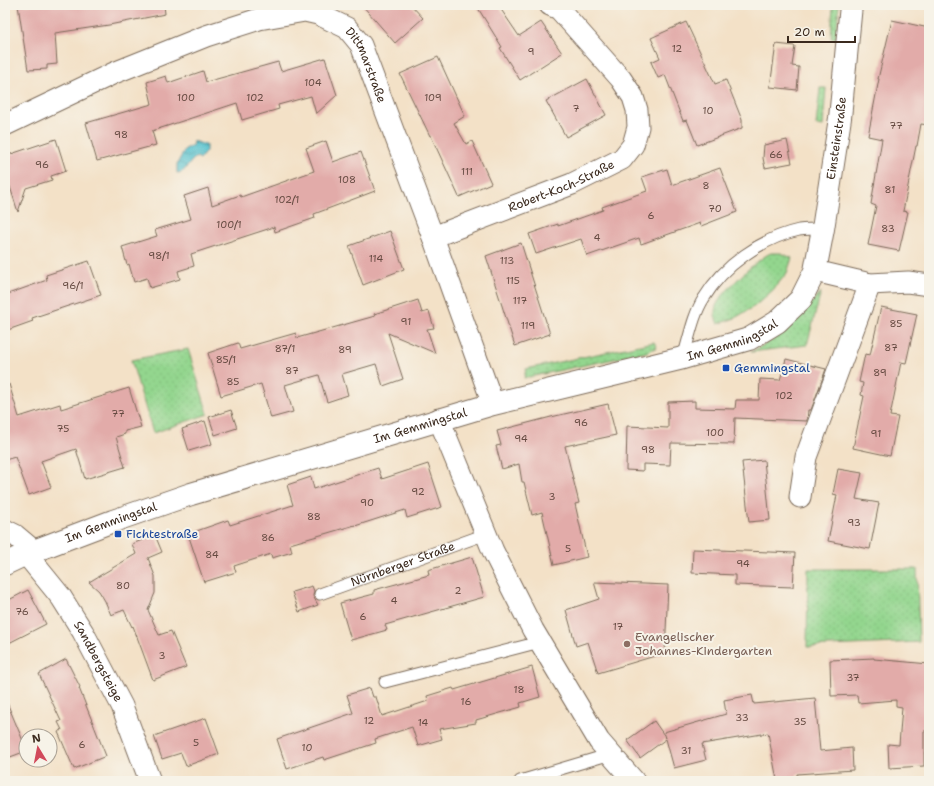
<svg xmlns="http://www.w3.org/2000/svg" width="934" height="786" font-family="'Shantell Sans',sans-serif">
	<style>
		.grass { fill: url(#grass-dots); stroke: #678056 }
		.water { fill: url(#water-waves); stroke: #487676 }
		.building { fill: #e2aba9 }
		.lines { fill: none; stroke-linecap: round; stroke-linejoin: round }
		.lane-casing { stroke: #7b6a59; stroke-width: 13 }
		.street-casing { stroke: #7b6a59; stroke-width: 23 }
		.secondary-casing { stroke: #7b6a59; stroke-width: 24 }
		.lane { stroke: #fff; stroke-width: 11 }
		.street { stroke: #fff; stroke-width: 21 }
		.secondary { stroke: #fff; stroke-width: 22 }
		.transit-dot { fill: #1a4fb4; stroke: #f7f3e8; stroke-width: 1.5 }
		.education-dot { fill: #8d6e63; stroke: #f7f3e8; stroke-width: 1.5 }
		.labels { text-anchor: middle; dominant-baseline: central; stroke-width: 4; stroke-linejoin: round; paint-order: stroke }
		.number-label { font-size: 10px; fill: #654a41 }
		.street-label { font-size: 12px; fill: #3b2a1e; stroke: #f7f3e8 }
		.transit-label { font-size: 12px; fill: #164399; stroke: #f7f3e8; text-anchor: start }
		.education-label { font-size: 12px; fill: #785e54; stroke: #f7f3e8; text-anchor: start }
	</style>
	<defs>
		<pattern id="grass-dots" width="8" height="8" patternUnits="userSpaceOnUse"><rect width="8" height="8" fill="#93d68e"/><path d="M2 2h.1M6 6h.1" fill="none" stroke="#80b87a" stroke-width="1.8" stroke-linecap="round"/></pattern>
		<pattern id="water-waves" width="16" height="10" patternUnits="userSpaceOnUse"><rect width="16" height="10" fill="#56c2cf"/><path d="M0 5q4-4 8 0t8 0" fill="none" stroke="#489ea7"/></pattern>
	</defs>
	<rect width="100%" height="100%" fill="#f7f3e8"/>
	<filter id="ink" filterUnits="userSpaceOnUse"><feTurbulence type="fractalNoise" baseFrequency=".025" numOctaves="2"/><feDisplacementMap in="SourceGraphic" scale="8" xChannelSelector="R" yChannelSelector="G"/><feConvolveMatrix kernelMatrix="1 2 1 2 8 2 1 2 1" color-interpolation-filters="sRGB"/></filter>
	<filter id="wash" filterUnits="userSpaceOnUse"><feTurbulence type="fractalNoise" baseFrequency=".012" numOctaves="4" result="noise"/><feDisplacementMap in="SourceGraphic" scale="16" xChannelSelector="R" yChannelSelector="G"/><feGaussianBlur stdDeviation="0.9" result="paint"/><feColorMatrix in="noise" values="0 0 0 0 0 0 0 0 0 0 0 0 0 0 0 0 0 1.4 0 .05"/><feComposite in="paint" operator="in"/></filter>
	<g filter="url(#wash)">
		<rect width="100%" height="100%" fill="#f3e1c7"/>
		<!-- grass -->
		<path class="grass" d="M833,5H839L836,38H831Z
			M820,88H826L823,126L816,125Z
			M771,253H781L792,258L787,273L773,290L755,306L735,318L718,324C715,318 714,313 716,306C720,294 759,257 771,253Z
			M821,292L807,345L751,352L773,340L796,320Z
			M654,342L657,347L647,352L524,378L526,369Z
			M188,349L208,414L153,433L131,360Z
			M808,569H917L919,642L807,647Z"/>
		<!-- water -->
		<path class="water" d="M193,141L206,145V151L200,159L197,157C188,161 187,173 177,173V164L185,149L192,146Z"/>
		<g id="blocks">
			<!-- building -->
			<path class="building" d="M18,5H164L165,14L109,25L55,33L57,64L47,65V69L28,70Z
				M362,5H411L423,18L395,43Z
				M476,5H498L519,36L541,22L562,53L520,80L500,48L502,47Z
				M892,20L929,28V125L921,124L917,146H916L903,211L908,212L899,251L868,245L876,206L871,204L882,139L868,136L879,79H878Z
				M686,22L715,84L726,80L742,120V128L697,145L687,120L683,121L665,75L658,78L651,62L660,58L651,38Z
				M776,44L795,46L792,66L799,67L797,90L770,87Z
				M438,57L465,116L454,123L466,144L472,141L491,183L459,197L431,136H430L400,74Z
				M325,58L337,95L316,114L311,96L278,105L279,109L242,120L237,103L152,131L156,145L97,161L86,123L152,104L147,82L166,76L168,83L203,71L206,82L278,62L281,71Z
				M587,79L606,115L566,137L546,101Z
				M56,139L66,171L51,176L52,180L26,188L18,212L5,171V156Z
				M787,140L792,163L765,168L763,158L764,145Z
				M326,141L333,162L361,152L375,191L314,214L315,218L275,232L274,227L191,254L194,266L178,271L180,279L150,288L147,278L134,282L129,264L127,265L122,247L157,236L155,230L191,219L184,196L208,188L212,205L240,195L241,197L314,171L306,148Z
				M720,168L737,212L701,226L700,223L641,244L639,238L587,256L581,239L536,254L529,234L558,224V226L603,210L602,207L647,191L642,177L667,169L672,185Z
				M390,231L404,269L363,285L349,246Z
				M521,243L550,334L515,346L486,256Z
				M89,261L101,295L32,318L33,321L5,331V295L47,280L46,275Z
				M418,300L422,313L429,311L434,328L427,329L435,353L388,333L403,379L383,386L376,364L342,374L348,395L327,402L319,375L285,385L293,412L271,418L261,384L221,396L208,353L238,343L240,349L296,333L297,338L375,316L374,314Z
				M881,307L917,314L906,363L901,362L890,416L898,417L890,456L853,448L864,396L861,395L863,383L859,382L865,354L870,355Z
				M786,359L826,369L811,410H808L807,421L735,418L734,444L671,443L670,465L643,464V471L626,470L627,426L668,428V402L695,401V408L735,409L736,400H759L760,379L780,380Z
				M9,384L19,417L60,404L61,409L129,388L141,427L125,431V434L116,437L125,467L85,479L76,449L41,461L51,487L29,495L15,457L5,460V385Z
				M608,404L616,435L565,446L579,503L575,504L587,557L554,565L542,512L532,515L524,482H522L519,464L502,469L496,446L501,445L497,431L551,417Z
				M231,410L237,428L215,435L209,417Z
				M205,421L212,444L189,451L182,429Z
				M764,460L770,520L749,522L742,462Z
				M428,464L442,507L407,518L405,510L355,526V525L290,544L292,552L272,558L271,554L234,566L236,572L204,582L188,534L228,520L230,525L293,505L287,485L311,477L314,489L378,468L382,479Z
				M838,469L862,473L856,499L879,503L870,549L828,541L837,495L833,494Z
				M155,535L162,552L148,558L155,576V593L148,610L159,635L171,631L186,667L153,680L133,626L132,627L124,610L111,615L105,601L99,591L89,582L136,554L132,544Z
				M693,549L795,553L793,587L735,585V575L692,573Z
				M472,557L484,597L385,625L387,630L351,640L340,603L374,594V590L429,575L428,570Z
				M594,582L668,585L665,653L598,673L588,642L576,646L566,610L599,599Z
				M312,586L314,591L313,596L318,605L299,612L292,592Z
				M28,590L46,624L5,645V602Z
				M874,658V659L929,664V731H924V766L889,768L888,744L899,745L902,707L896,706V700L858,703L857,695L831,696L830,660Z
				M66,659L80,687L79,688L106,756L74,769L58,732L62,730L58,722L61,721L39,674Z
				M532,667L540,697L520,703L521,707L476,720V723L439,729L442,739L418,746L412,727L375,739L376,743L324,760L323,757L287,769L277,739L353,713L347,695L370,688L373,697H376L382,716L428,701L427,696L453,688L454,690Z
				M752,695L754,704L815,698L820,751L852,748L853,770L797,774V777L777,780L768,733L702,744L706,760L674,768L666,739L640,758L627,740L654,721L666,738L664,732L726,714L724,700Z
				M5,698L26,748V751L5,759Z
				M206,718L219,754L186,766L181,753L162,759L154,736Z"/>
		</g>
	</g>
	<g filter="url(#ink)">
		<use href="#blocks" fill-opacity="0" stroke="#7b6a59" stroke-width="1"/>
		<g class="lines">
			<defs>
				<g id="lane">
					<path d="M683,358C689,339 693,315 704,298C723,266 762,238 799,230C807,229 815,229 823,229"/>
					<path id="s1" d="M320,594L486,534"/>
					<path d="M385,682L540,642"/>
					<path d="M520,781L611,754"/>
				</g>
				<g id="street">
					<path id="s2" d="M5,125L114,73L206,36L259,19L305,11L318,14L347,28L361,45L433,237L493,404"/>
					<path id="s3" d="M433,237L572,184L622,159L633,145L638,127L637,110L633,97L621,79L559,9L550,5"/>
					<path d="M815,271L870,284L908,282L929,285"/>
					<path d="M439,419L493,551L533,630L599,741L634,781"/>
					<path d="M800,497L806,457L870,284"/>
					<path d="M5,530L15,535L34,551"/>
					<path id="s4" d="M26,554L61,597L83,632L122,706L150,781"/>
				</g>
				<g id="secondary">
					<path id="s5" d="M5,564L26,554L113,521L191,494L493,404L683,358L749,339L777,322L801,299L815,271L823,229L840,118L851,5"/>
				</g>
			</defs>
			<!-- lane casing -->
			<use href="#lane" class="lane-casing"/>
			<!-- street casing -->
			<use href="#street" class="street-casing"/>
			<!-- secondary casing -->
			<use href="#secondary" class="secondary-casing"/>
			<!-- lane -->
			<use href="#lane" class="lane"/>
			<!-- street -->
			<use href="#street" class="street"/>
			<!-- secondary -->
			<use href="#secondary" class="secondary"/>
		</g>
	</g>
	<!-- markers -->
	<g class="transit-dot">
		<rect x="722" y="364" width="8" height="8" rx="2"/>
		<rect x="114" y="530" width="8" height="8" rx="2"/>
	</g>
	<circle class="education-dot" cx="627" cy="644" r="4"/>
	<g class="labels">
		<!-- number labels -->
		<g class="number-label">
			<text x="677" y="48">12</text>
			<text x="531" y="51">9</text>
			<text x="313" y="82">104</text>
			<text x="186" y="97">100</text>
			<text x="255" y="97">102</text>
			<text x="433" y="97">109</text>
			<text x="576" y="108">7</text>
			<text x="708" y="110">10</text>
			<text x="896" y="125">77</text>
			<text x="121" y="134">98</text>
			<text x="776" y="154">66</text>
			<text x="42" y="164">96</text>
			<text x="467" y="171">111</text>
			<text x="347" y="179">108</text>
			<text x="706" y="185">8</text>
			<text x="890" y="189">81</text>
			<text x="287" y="199">102/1</text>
			<text x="715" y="208">70</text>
			<text x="651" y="215">6</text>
			<text x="229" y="224">100/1</text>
			<text x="888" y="228">83</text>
			<text x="597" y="237">4</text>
			<text x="159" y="255">98/1</text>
			<text x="376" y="258">114</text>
			<text x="507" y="260">113</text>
			<text x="513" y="280">115</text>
			<text x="73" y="285">96/1</text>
			<text x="520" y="300">117</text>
			<text x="406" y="321">91</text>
			<text x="896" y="323">85</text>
			<text x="528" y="325">119</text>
			<text x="891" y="347">87</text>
			<text x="285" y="348">87/1</text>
			<text x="345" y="349">89</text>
			<text x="226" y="359">85/1</text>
			<text x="292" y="370">87</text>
			<text x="880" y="372">89</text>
			<text x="233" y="381">85</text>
			<text x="784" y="395">102</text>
			<text x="118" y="413">77</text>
			<text x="581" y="422">96</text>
			<text x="63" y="428">75</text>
			<text x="715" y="432">100</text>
			<text x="876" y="433">91</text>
			<text x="521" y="438">94</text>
			<text x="648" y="449">98</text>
			<text x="418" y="491">92</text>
			<text x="552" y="496">3</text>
			<text x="367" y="502">90</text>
			<text x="314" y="516">88</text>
			<text x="854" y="522">93</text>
			<text x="268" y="537">86</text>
			<text x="568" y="548">5</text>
			<text x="212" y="554">84</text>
			<text x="743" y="563">94</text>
			<text x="123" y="585">80</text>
			<text x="458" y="590">2</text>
			<text x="394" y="600">4</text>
			<text x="22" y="611">76</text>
			<text x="363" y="616">6</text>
			<text x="618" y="626">17</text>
			<text x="162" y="655">3</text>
			<text x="853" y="677">37</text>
			<text x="519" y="689">18</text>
			<text x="466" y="701">16</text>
			<text x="742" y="717">33</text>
			<text x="369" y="720">12</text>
			<text x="800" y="721">35</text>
			<text x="423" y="722">14</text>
			<text x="196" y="742">5</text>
			<text x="82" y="744">6</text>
			<text x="307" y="747">10</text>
			<text x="686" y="750">31</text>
		</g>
		<!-- street labels -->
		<g class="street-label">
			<text stroke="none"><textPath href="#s2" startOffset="410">Dittmarstraße</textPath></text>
			<text stroke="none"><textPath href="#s5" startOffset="1010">Einsteinstraße</textPath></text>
			<text stroke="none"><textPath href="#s3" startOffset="138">Robert-Koch-Straße</textPath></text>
			<text stroke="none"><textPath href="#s5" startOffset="762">Im Gemmingstal</textPath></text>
			<text stroke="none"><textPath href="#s5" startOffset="438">Im Gemmingstal</textPath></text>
			<text stroke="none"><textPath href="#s5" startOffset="114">Im Gemmingstal</textPath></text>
			<text stroke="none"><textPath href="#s1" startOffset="88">Nürnberger Straße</textPath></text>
			<text stroke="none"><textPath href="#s4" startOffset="130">Sandbergsteige</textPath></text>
		</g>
		<!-- transit labels -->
		<g class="transit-label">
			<text x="734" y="368">Gemmingstal</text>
			<text x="126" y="534">Fichtestraße</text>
		</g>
		<!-- education labels -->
		<g class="education-label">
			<text x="635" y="637">Evangelischer<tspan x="635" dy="14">Johannes-Kindergarten</tspan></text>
		</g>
	</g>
	<!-- margin -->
	<rect width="934" height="786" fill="none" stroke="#f7f3e8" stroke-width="20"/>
	<!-- north arrow -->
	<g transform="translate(38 748) rotate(350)"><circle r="19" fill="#f7f3e8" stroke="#aca397"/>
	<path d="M0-3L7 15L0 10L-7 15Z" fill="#d1495b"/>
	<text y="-6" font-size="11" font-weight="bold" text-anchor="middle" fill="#3b2a1e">N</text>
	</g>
	<!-- scale -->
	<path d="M788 36v6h67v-6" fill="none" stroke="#3b2a1e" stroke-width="2"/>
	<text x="794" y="36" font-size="12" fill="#3b2a1e" stroke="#f7f3e8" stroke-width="3" paint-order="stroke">20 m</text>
</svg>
